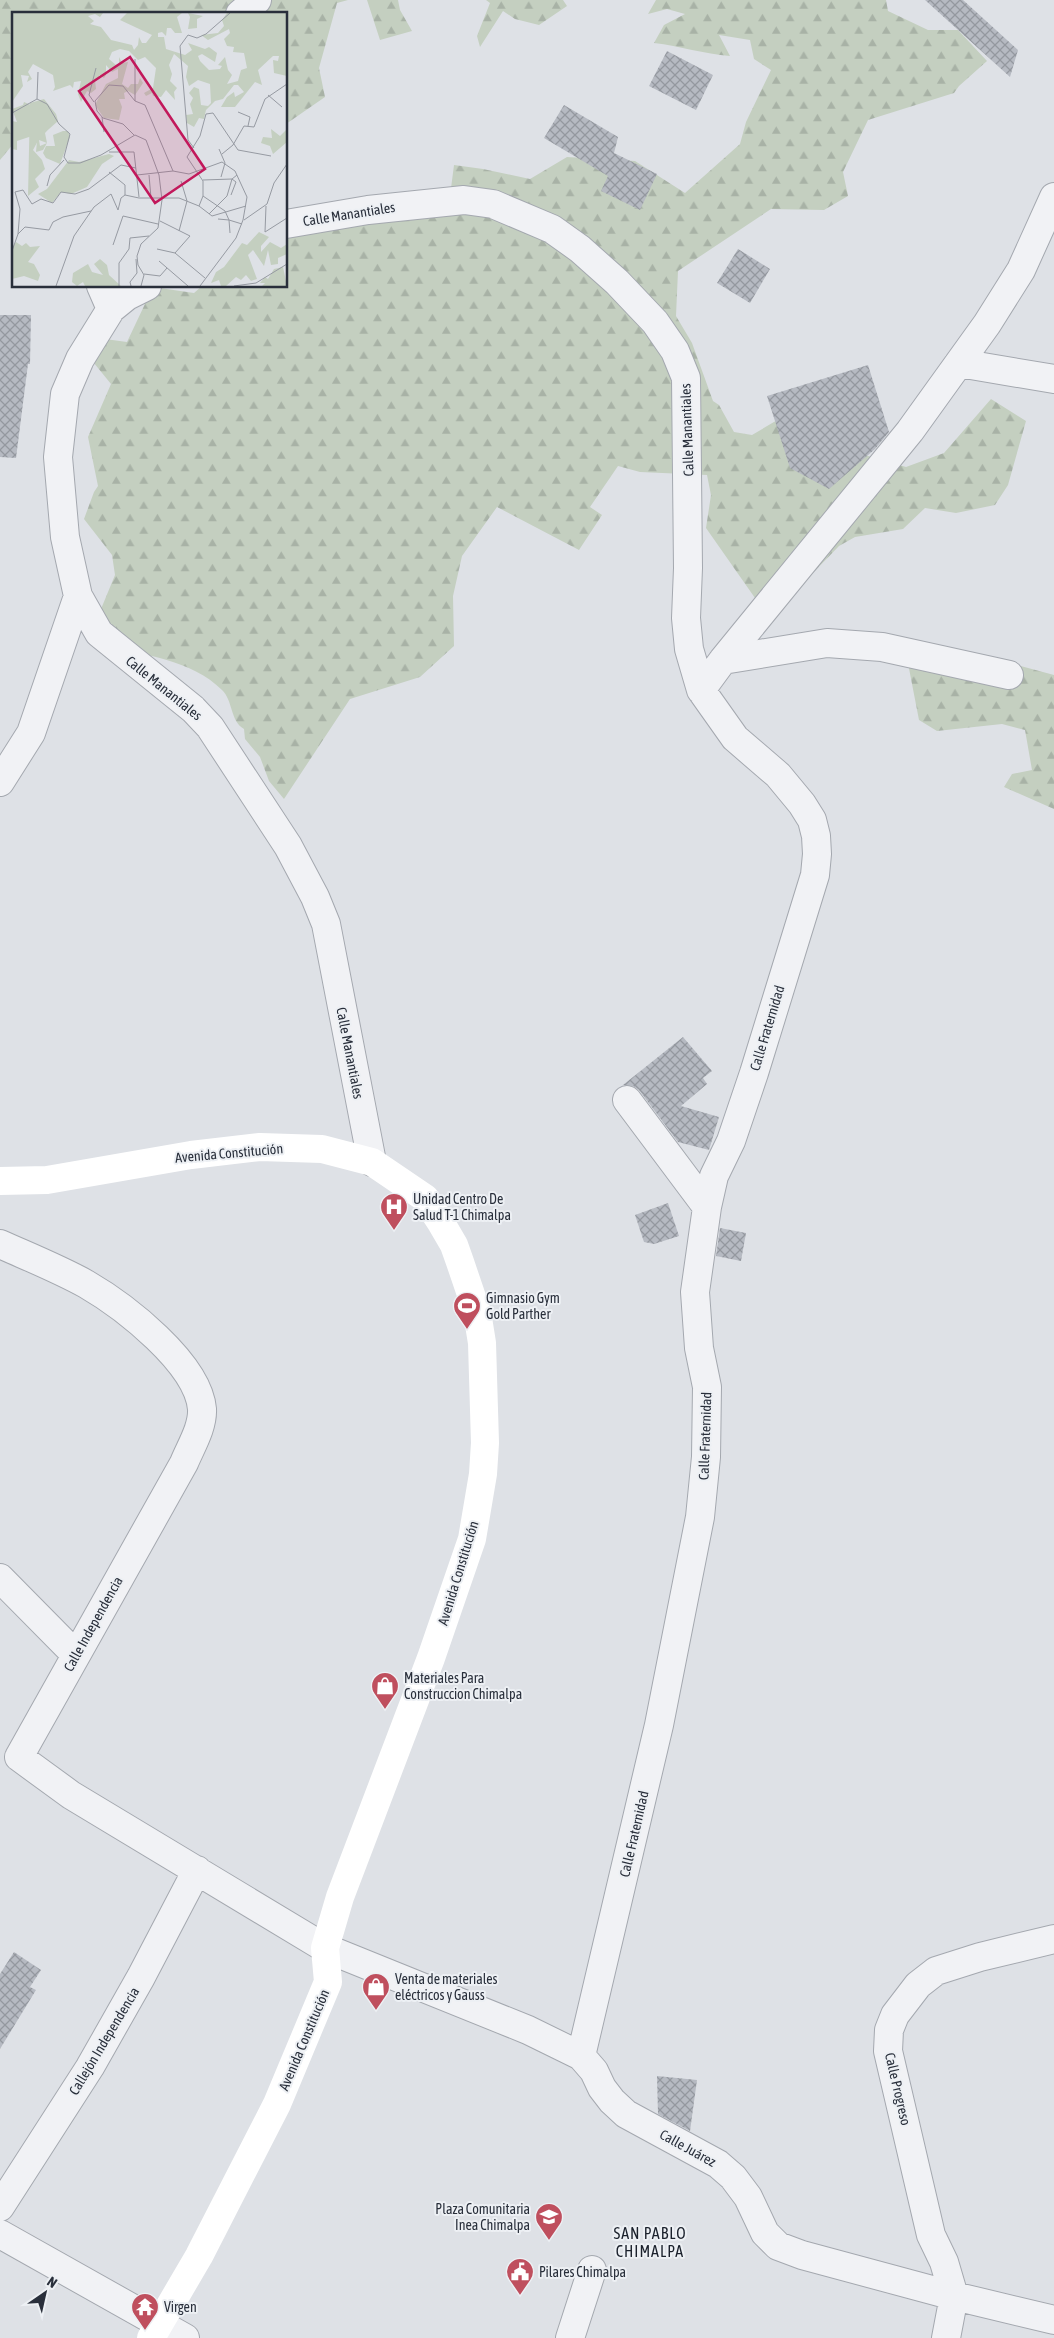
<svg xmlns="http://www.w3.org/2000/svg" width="1054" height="2338" font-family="'Asap Condensed',sans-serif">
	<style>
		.forest { fill: url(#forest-firs) }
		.building { fill: url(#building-cross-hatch) }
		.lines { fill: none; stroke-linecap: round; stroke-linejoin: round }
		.street-casing { stroke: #a4a8af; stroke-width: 30 }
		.street { stroke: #f1f2f5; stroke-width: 28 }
		.secondary { stroke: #fff; stroke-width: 28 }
		.labels { text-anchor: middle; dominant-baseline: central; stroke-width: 4; stroke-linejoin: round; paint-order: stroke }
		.street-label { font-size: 14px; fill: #292f3b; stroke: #edf0f4 }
		.poi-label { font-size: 14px; fill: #292f3b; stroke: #edf0f4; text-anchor: start }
		.quarter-label { font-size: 16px; letter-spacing: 1px; fill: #1b212c; stroke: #edf0f4 }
		.inset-road { fill: none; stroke: #969aa2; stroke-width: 1 }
		.view { fill: #c2185b; fill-opacity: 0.15; stroke: #c2185b; stroke-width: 2.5 }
		.inset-edge { fill: none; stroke: #292f3b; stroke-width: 2.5 }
	</style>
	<defs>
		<pattern id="forest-firs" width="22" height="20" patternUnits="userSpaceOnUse" patternTransform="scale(1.25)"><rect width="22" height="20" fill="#c4cfc0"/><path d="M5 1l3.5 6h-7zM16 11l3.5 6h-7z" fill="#a8b2a6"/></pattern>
		<pattern id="building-cross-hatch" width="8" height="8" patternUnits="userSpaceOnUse" patternTransform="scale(1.25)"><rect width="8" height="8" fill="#b6bac2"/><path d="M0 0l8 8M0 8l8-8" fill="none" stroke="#94989f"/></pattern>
	</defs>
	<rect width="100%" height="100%" fill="#dee1e6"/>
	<!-- forest -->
	<path class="forest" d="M0,0H348L337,3L319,68L325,97L286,124V14H14V143L0,160Z
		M367,0H398L400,10L412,31L380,40Z
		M486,0H563L567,6L539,25L515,19L503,11L480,47L477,36L490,3Z
		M656,0H886L888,11L928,30H958L987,61L959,86L954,93L868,120L843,172L848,196L824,210L771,209L678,271L676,316L692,343L713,401L719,405L734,432L752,435L813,399L851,451L906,467L944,453L991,399L1026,421L1008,485L995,505L956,513L925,508L903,529L855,537L839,546L809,577L799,579L755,598L706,528L711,495L707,475L640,472L618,466L590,507L602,515L579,550L497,507L462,556L453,596L454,646L420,677L350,699L284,799L269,781L260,757L245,739L244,729C230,721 233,700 222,690C192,660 144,655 104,645L101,609L115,575L112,555L84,519L94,492L98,486L88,437L111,384L85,352L105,339L127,342L153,287L194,293L202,286H286V241L335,203L450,196L454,165L483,169L530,179L567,157L635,161L685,193L740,144L746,122L771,70L754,59L750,40L719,35L730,56C704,54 680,46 654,43L664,25L685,14L667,9L648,14Z
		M906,653L1013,664L1054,675V809L1004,787L1012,774L1032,770L1025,730L1002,724L937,731L919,720Z"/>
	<!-- building -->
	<path class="building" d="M925,0H963L1018,50L1010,77Z
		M667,51L713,75L696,110L649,86Z
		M564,105L618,137L614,153L657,174L640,210L601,191L608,176L544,138Z
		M738,249L770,269L750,303L717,283Z
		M0,315H31L30,364H28L16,458L0,457Z
		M868,365L889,432L875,449L829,489L790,468L767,396Z
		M683,1037L712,1071L703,1078L707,1084L681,1106L719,1117L709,1150L678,1142L639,1090L633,1086L623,1085Z
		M668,1203L679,1236L654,1244L644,1242L635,1215Z
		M720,1228L746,1233L741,1261L716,1256Z
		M14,1952L41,1970L30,1987L36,1990L0,2049V1974Z
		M657,2076L697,2080L690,2131L658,2114Z"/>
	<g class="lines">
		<defs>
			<path id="street" d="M240,14L257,0
				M286,224L368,210L464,200L493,204L552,229L580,249L617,282L655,322L675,351L686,378L688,568L686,618L689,649L701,690L735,738L778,775L802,804L812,820L816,836L817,854L815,875L754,1073L731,1141L714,1176L707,1207L695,1292L699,1348L707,1387L706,1457L700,1517L659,1725L581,2056
				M101,286L111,309
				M147,286L127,296L111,309L80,359L65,394L58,457L65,537L78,596L99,633L193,709L210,727L288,846L315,897L326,924L372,1162
				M959,363L1054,379
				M723,660L827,643L882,647L1009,675
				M701,690L723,660L910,431L987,324L1021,270L1054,197
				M0,782L31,733L78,596
				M627,1100L707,1207
				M0,1244C29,1257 59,1269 86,1284C124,1306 198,1363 202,1409C203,1427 191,1446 184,1463L19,1757
				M0,1578L76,1655
				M19,1757L71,1795L325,1948L528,2030L581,2056L594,2071L602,2088L612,2101L626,2114L718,2164L733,2177L748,2197L765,2233L778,2246L802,2255L954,2296L1054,2320
				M0,2207L90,2067L141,1977L197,1870
				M0,2234L185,2338
				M570,2338L592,2270
				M946,2338L954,2296L944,2262L931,2235L888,2051L889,2030L895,2015L918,1985L936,1971L980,1957L1054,1939"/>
		</defs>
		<!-- street casing -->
		<use href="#street" class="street-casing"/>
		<!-- street -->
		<use href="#street" class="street"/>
		<!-- secondary -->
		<path class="secondary" d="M0,1181L47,1180L191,1155L260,1147L322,1149L372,1162L425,1198L440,1221L454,1245L460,1262L477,1312L482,1343L485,1443L483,1474L472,1539L431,1658L340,1897L325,1948L328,1982L277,2104L199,2256L151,2338"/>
	</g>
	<!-- icons -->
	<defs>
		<symbol id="hospital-pin" viewBox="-11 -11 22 30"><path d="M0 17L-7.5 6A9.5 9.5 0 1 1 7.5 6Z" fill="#bf4f5e" stroke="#edf0f4"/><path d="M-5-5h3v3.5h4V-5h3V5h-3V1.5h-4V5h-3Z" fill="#fff"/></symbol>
		<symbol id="stadium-pin" viewBox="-11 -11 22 30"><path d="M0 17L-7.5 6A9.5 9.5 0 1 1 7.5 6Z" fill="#bf4f5e" stroke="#edf0f4"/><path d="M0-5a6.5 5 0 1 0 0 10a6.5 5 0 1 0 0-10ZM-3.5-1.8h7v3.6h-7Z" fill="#fff"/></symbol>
		<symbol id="shop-pin" viewBox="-11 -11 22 30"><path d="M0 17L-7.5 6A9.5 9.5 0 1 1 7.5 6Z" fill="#bf4f5e" stroke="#edf0f4"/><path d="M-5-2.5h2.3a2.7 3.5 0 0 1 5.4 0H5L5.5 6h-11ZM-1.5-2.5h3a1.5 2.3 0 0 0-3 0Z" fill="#fff"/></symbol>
		<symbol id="school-pin" viewBox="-11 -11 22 30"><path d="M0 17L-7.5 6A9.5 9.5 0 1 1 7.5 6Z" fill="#bf4f5e" stroke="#edf0f4"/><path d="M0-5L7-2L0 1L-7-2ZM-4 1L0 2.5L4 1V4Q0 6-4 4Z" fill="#fff"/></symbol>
		<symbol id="civic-pin" viewBox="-11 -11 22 30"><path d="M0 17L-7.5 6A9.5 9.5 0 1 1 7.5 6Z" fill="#bf4f5e" stroke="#edf0f4"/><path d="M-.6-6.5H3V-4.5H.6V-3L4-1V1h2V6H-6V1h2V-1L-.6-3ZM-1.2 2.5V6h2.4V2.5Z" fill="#fff"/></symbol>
		<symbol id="temple-pin" viewBox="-11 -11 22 30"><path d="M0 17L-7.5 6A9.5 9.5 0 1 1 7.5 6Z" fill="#bf4f5e" stroke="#edf0f4"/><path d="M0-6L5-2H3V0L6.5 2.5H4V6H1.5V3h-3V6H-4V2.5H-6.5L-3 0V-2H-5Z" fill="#fff"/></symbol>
	</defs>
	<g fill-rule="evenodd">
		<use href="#hospital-pin" x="378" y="1191" width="32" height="43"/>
		<use href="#stadium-pin" x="451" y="1290" width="32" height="43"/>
		<use href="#shop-pin" x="369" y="1670" width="32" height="43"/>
		<use href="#shop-pin" x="360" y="1971" width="32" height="43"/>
		<use href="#school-pin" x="533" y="2201" width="32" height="43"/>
		<use href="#civic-pin" x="504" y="2256" width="32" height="43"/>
		<use href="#temple-pin" x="129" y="2291" width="32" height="43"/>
	</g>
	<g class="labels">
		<!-- street labels -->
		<g class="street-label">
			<text transform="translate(349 214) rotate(-9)">Calle Manantiales</text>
			<text transform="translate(687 430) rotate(-92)">Calle Manantiales</text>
			<text transform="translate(164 688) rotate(39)">Calle Manantiales</text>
			<text transform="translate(767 1028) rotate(-73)">Calle Fraternidad</text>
			<text transform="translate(350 1053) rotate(79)">Calle Manantiales</text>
			<text transform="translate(229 1153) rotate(-5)">Avenida Constitución</text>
			<text transform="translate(705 1436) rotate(-88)">Calle Fraternidad</text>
			<text transform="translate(458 1573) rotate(-73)">Avenida Constitución</text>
			<text transform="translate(93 1624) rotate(-61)">Calle Independencia</text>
			<text transform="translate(634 1834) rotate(-77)">Calle Fraternidad</text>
			<text transform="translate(304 2040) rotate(-67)">Avenida Constitución</text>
			<text transform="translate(104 2041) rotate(-59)">Callejón Independencia</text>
			<text transform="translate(898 2089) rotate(77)">Calle Progreso</text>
			<text transform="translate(688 2148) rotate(29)">Calle Juárez</text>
		</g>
		<!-- poi labels -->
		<g class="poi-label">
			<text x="413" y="1199">Unidad Centro De<tspan x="413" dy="16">Salud T-1 Chimalpa</tspan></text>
			<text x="486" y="1298">Gimnasio Gym<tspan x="486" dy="16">Gold Parther</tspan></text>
			<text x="404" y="1678">Materiales Para<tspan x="404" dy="16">Construccion Chimalpa</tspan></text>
			<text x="395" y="1979">Venta de materiales<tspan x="395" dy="16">eléctricos y Gauss</tspan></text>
			<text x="530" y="2209" text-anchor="end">Plaza Comunitaria<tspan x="530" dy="16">Inea Chimalpa</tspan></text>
			<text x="539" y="2272">Pilares Chimalpa</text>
			<text x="164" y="2307">Virgen</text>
		</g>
		<!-- quarter labels -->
		<g class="quarter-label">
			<text x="650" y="2233">SAN PABLO<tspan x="650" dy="18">CHIMALPA</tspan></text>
		</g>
	</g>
	<!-- overview -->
	<g transform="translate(12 12)">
		<rect width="275" height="275" fill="#dee1e6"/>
		<path d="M32,87L44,102L46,109L28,125L21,138L30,148L33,157L23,167L27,175L16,184L18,91ZM51,119H56L58,125L48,152L34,146L31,141L34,134H43L41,123ZM97,142L102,144L90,152L75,175L59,182L49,180L40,191L26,182L35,177L57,148L67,150Z" fill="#c4cfc0"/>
		<path d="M0,1H91L88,5L83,2L76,4L82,9L78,12L89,15L99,28L120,33L122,38L126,33L127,25L130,31H134L140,23L108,8L115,1H170L165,5L170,21H163L159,16H155L154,24L150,20L146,21V25H152L154,37L173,43L180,38L176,31L193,37L197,35L205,41L203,50L190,42L186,44L188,49L197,58L208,57L210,54L206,53L213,45L216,58L220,63L215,72L226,69L229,58L235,56L232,41L221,40L222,35L215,34L212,27L218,21L217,17L196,28L189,23L206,21L212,14L210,8L215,1H275V64L262,61L261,48L266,49L267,44H261L246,58L250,73L243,70L223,95H209L215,85L222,80L223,85L232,80L226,73H222L211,87L203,89L194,98L192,107L187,106L182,115L175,111L174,103L181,102L178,92L181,86L177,81L182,75L187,77L189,93L196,94L199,91L198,72L186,68L177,74L174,65L176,54L162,42L157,53L160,62L158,69L165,76L162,80L163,88L154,78L149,85L141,84L140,81L134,84L132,81L141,76L144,56L133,45L126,48L117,39L108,37L100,40L97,47L104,53L107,52V45L110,51L116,50L110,72L116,76L119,72H126L128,66L131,71L123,83L116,79L112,81L113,87H107L110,95L107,108L92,106L83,93L94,72L106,66V57L100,60L94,53V63L92,66L87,63L88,67L83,68L84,77L79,81L75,79L69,90L66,82L69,69L62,70L61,76L58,73L41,79L43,75L41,63L21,52L16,60L20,67L15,70L17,64L9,63L11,74L0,90ZM176,1L191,4L185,7V16L176,17L178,5ZM12,90L19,93L18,100L34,95L39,103L45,105L33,121L35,131L27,128L28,134L35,131L31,138L24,140L25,129L20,124L5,129V138L0,137V109L5,110L0,97L11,93ZM259,117L268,124L275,117V130L261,142L258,134L249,131L251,125L260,126ZM247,220L257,225L249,234V240L258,230L269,236L275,232V242L266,246V252L259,253L256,238L252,254L241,238L236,243L245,267L239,269L234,263L229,268L224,265L214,274H209L207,268L199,271L204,260L212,255L230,231L235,233ZM4,230L10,234L14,231L18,235L28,234L16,250L22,252L28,263L26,269L12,264L0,267V235ZM88,247L95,253L97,263L109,274H73L71,270L65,274L60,270L61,261L76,252L80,260L91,263L82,252ZM271,255L275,274H250L253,271H248L253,265L256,267L262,257Z" fill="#c4cfc0"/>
		<path class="inset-road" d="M123,47V89M256,83L270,95M25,87L26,60M82,90L77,83L84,56M226,100L238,105L236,114M0,101L25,87L35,92L47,112L58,122L52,145L56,151H68L89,143L123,123L134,128L147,163L150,188L146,216L129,232L125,244L126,253L132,263L129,274M90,105L92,120M122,123L111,112L91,106L85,99L83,89L97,73L111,74L123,89L133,93L161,159M182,136L176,128L168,34L176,23L185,26L194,22L218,1M207,137L213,151L209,165M97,140H122L127,185M210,142L221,133L232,114L242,115L253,87L275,72M97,160L113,173V183M125,163L161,159L177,162L210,150L223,159L235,185L231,208L224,226L188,274M137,163L139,186M191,168L220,167L215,184L197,202M35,174L38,163L52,148M113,183L127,186H167L187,194L200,204L234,194M219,183L224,170L220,167L225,163M191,184L213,199L217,208L230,212M187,194L191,184V169L175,145L188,124L194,102L201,101L226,138L259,144M254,194L253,220L275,206M206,207L217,208L218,221M232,208L255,192L262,171L275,152M148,209L178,224L163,241M167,219L175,189L169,169M6,222L8,197L3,180L11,178L20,192L29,187L41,191L49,180L63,182L77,177L109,153L124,156M101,233L111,204L146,212M145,237L163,241L193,266M0,239L6,222L13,215L37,218L41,210L51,205L79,199M147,249L176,274M132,262L148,264L155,256M44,274L62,224L82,195L99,182L106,198L109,186L113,183M107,274V251L117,237L118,226L137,224M119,274L118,270L125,261L124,247M222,274L244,271L275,252"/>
		<path class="view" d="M118,45L193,157L143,191L67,79Z"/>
		<rect width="275" height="275" class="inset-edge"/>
	</g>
	<!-- north arrow -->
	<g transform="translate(45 2293) rotate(34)" stroke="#edf0f4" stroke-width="4" paint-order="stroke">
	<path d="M0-4L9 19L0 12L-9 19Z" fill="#292f3b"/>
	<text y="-8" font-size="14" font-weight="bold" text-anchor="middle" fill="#292f3b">N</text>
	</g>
</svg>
